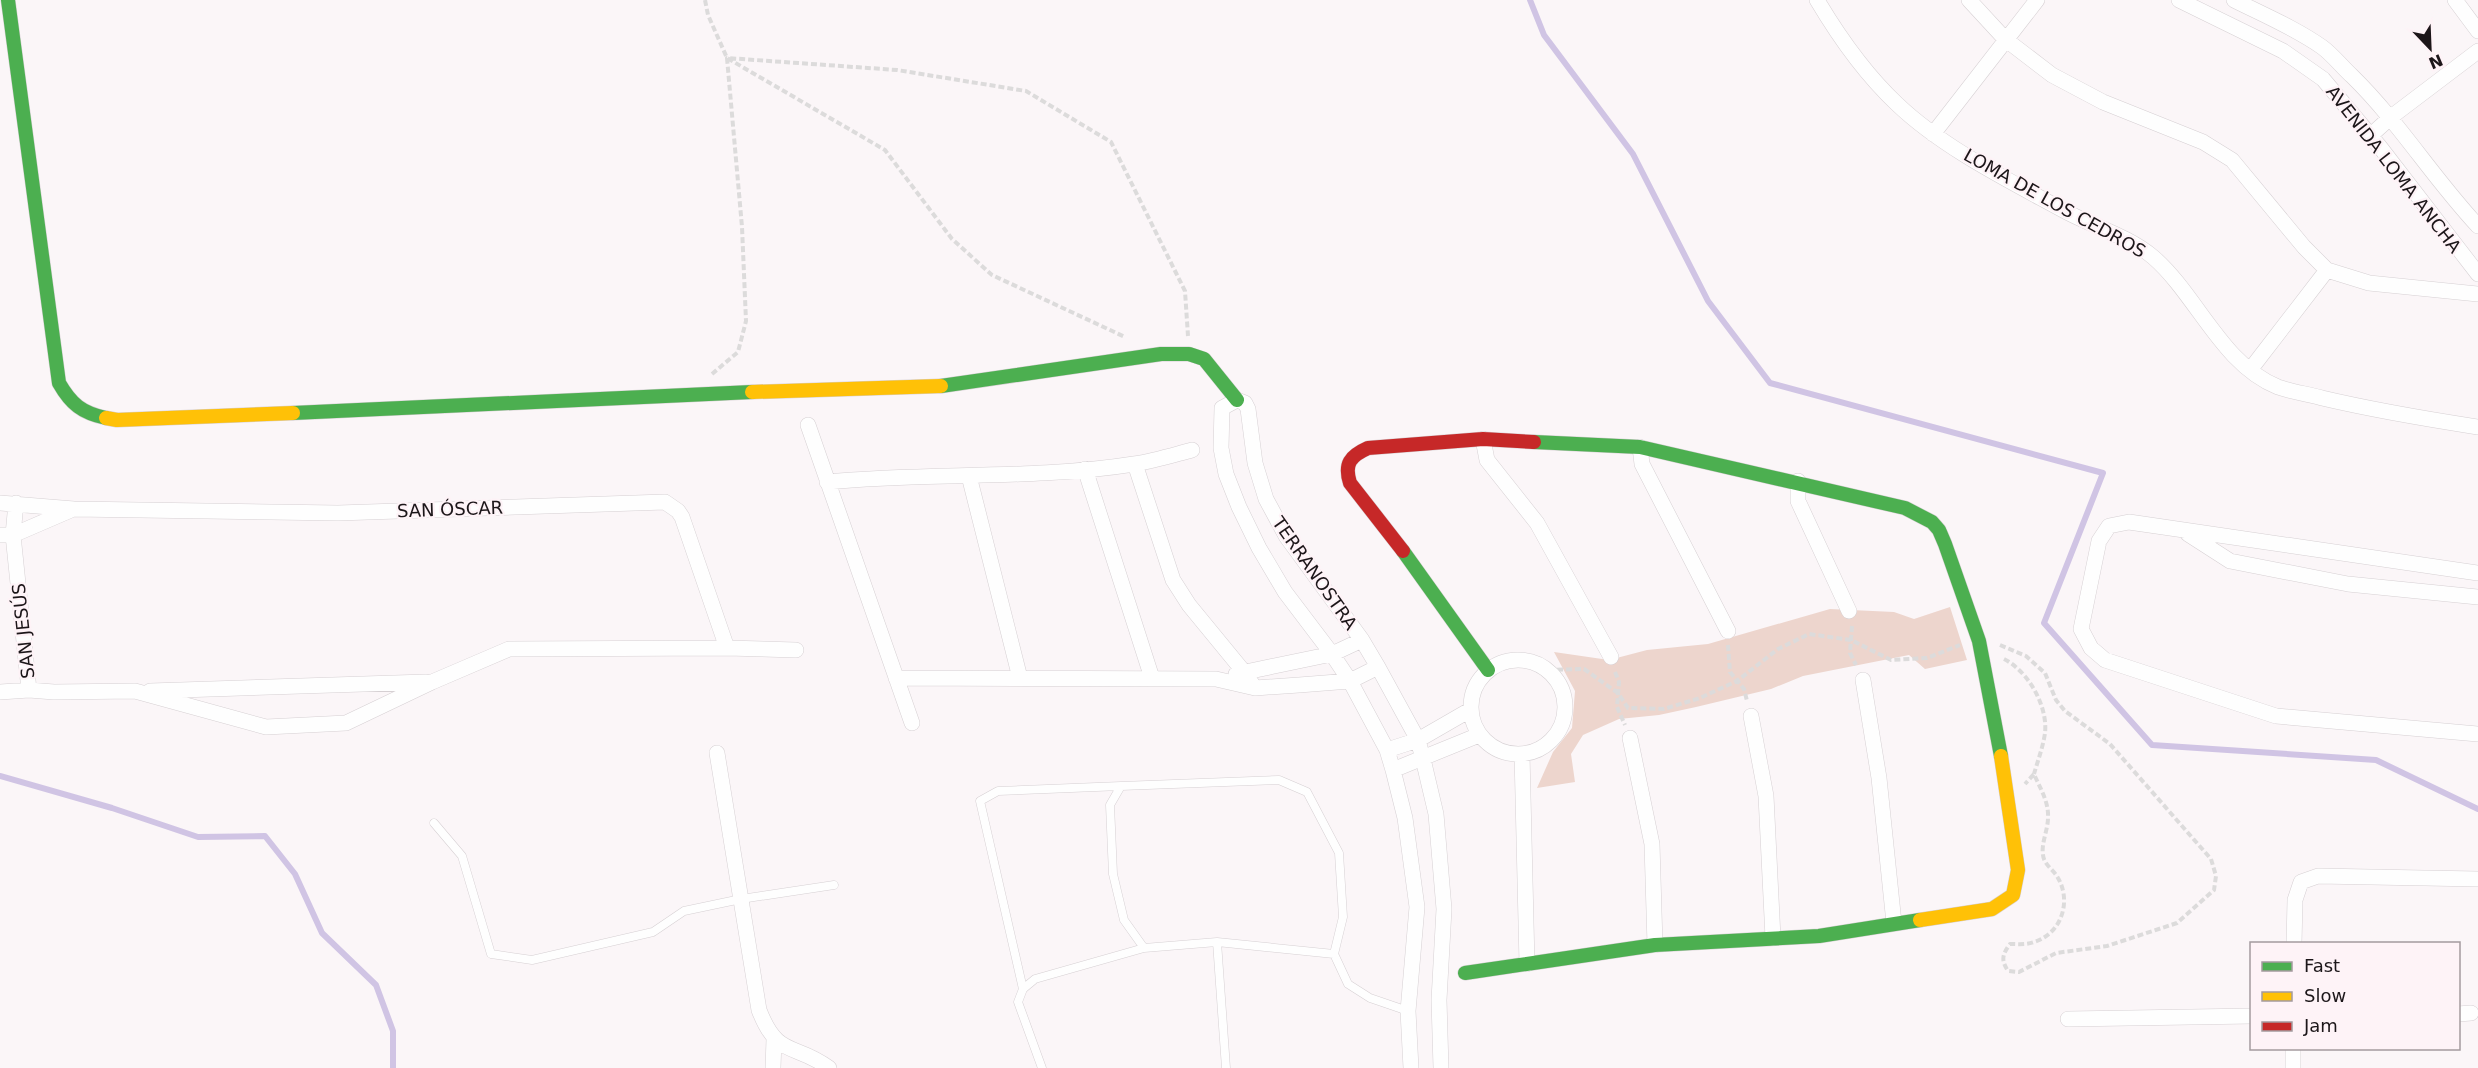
<svg xmlns="http://www.w3.org/2000/svg" width="2478" height="1068" font-family="'DejaVu Sans',sans-serif">
	<style>
		.green { fill: #edd5cd }
		.lines { fill: none; stroke-linecap: round; stroke-linejoin: round }
		.stream { stroke: #d0c4e4; stroke-width: 6 }
		.lane-casing { stroke: #d6d0d3; stroke-width: 9 }
		.street-casing { stroke: #d6d0d3; stroke-width: 16 }
		.fast-casing { stroke: #d6d0d3; stroke-width: 15 }
		.slow-casing { stroke: #d6d0d3; stroke-width: 15 }
		.jam-casing { stroke: #d6d0d3; stroke-width: 15 }
		.path { stroke: #dcdbdb; stroke-width: 4; stroke-dasharray: 6 3; stroke-linecap: butt }
		.lane { stroke: #fefefe; stroke-width: 8 }
		.street { stroke: #fefefe; stroke-width: 15 }
		.fast { stroke: #4caf50; stroke-width: 14 }
		.slow { stroke: #ffc107; stroke-width: 14 }
		.jam { stroke: #c62828; stroke-width: 14 }
		.labels { text-anchor: middle; dominant-baseline: central; stroke-width: 4.5; stroke-linejoin: round; paint-order: stroke }
		.street-label { font-size: 18px; fill: #1c1619; stroke: #fef3f7 }
	</style>
	<rect width="100%" height="100%" fill="#fbf6f8"/>
	<!-- green -->
	<path class="green" d="M1950,607L1967,660L1925,669L1909,655L1803,676L1771,689L1696,707L1659,715L1619,719L1583,735L1571,754L1575,782L1537,788L1553,752L1572,728L1575,691L1554,652L1609,660L1647,650L1708,644L1830,609L1894,612L1914,619Z"/>
	<g class="lines">
		<!-- stream -->
		<path class="stream" d="M1530,0L1544,35L1633,154L1708,301L1770,383L2103,473L2044,623L2152,745L2376,760L2478,809
			M0,776L112,808L198,837L265,836L295,874L322,933L376,985L393,1031V1068"/>
		<defs>
			<path id="lane" d="M434,823L462,856L491,954L532,960L653,932L684,911L741,899L834,885
				M1217,942L1226,1068
				M1334,954L1217,942L1144,948L1124,920L1113,874L1110,805L1121,786L1279,780L1307,792L1339,853L1343,917L1334,954L1348,984L1370,998L1408,1011
				M1023,989L980,801L998,791L1121,786
				M1042,1068L1018,1002L1023,989L1035,979L1144,948"/>
			<path id="street" d="M1817,0C1839,37 1865,74 1897,104C1942,147 2006,179 2061,209C2091,226 2127,235 2153,257C2197,295 2222,365 2278,387C2292,392 2308,394 2322,398C2373,410 2426,419 2478,427
				M1969,0L2005,39L2052,75L2103,102L2203,142L2232,160L2304,247L2327,270L2369,283L2478,294
				M2179,0L2283,51L2323,79L2380,147L2478,274
				M2234,0C2264,15 2295,28 2322,47C2333,55 2342,67 2352,76C2399,122 2433,178 2478,226
				M2455,0L2478,31
				M1933,134L2037,0
				M2370,136L2391,117L2478,51
				M2250,370L2327,270
				M808,425L912,723
				M1483,439L1487,460L1537,523L1611,657
				M1640,447L1642,464L1728,631
				M1135,464L1173,580L1189,605L1244,672L1255,688
				M1085,469L1152,678
				M969,476L1020,678
				M1798,481V501L1849,611
				M827,482C929,472 1033,480 1134,464C1154,461 1173,455 1192,450
				M0,503L74,509L338,513L665,502L678,511L682,517L727,648L509,649L432,682L346,723L266,727L135,691L54,692L29,690L0,692
				M16,503L13,535L29,690
				M2188,534L2230,561L2348,584L2478,597
				M0,535H13L71,510
				M2478,573L2129,522L2109,526L2099,541L2081,629L2091,648L2105,660L2276,716L2478,734
				M727,648L796,650
				M1471 707a47 47 0 1 1 94 0a47 47 0 1 1-94 0Z
				M1236,674L1332,654L1362,640
				M896,678L1216,679L1255,688L1299,685L1350,681L1378,667
				M1863,680L1879,778L1894,923
				M150,691L426,682
				M1751,716L1766,796L1773,938
				M1630,738L1652,844L1655,945
				M1387,750L1418,740L1470,710
				M717,753L759,1010C778,1059 794,1042 829,1068
				M1522,754L1527,964
				M1393,770L1479,735
				M2294,944L2295,900L2301,882L2318,876L2478,879
				M2458,1014L2471,1013
				M2068,1019L2252,1016
				M2293,1048V1068
				M773,1068L774,1039
				M1411,1068L1408,1011L1417,907L1405,818L1393,770L1387,750L1350,681L1332,654L1285,592L1259,548L1239,507L1226,474L1221,448L1222,408L1237,400L1245,403L1248,409L1255,463L1266,499L1286,536L1362,640L1378,667L1418,740L1423,759L1436,814L1444,909L1439,1000L1441,1068"/>
			<path id="fast" d="M8,0L59,383C71,404 82,413 106,418
				M941,386L1161,354H1189L1204,359L1237,400
				M293,413L752,392
				M1534,442L1640,447L1905,508L1932,522L1939,530L1945,544L1979,641L2001,756
				M1403,551L1488,670
				M1465,973L1655,945L1819,936L1920,920"/>
			<path id="slow" d="M752,392L941,386
				M106,418L117,420L293,413
				M1920,920L1992,909L2013,895L2018,870L2001,756"/>
			<path id="jam" d="M1403,551L1350,483C1344,464 1350,456 1368,448L1483,439L1534,442"/>
		</defs>
		<!-- lane casing -->
		<use href="#lane" class="lane-casing"/>
		<!-- street casing -->
		<use href="#street" class="street-casing"/>
		<!-- fast casing -->
		<use href="#fast" class="fast-casing"/>
		<!-- slow casing -->
		<use href="#slow" class="slow-casing"/>
		<!-- jam casing -->
		<use href="#jam" class="jam-casing"/>
		<!-- path -->
		<path class="path" d="M705,0L708,15L727,58L885,150L952,239L992,275L1125,337
			M712,374L738,352L746,321L742,227L727,58L897,70L1026,91L1111,142L1185,291L1188,336
			M1852,626L1850,653L1856,665
			M1728,645L1730,672L1744,689L1747,701
			M2000,645L2026,656L2045,673L2056,700L2065,711L2110,744L2211,859L2216,876L2214,890L2177,923L2107,946L2056,953L2019,972L2008,971C2001,960 2002,955 2010,944C2018,944 2026,945 2034,942C2061,934 2072,902 2058,878C2054,870 2044,865 2043,855C2041,843 2048,830 2048,818C2049,802 2040,788 2034,774L2025,784
			M2004,659C2028,671 2048,706 2045,733C2043,747 2038,760 2034,774
			M1548,670L1584,669L1618,693L1628,708L1664,709L1700,698L1737,681L1778,649L1809,634L1851,640L1891,660L1927,658L1960,645
			M1615,672L1619,682L1617,707L1625,725"/>
		<!-- lane -->
		<use href="#lane" class="lane"/>
		<!-- street -->
		<use href="#street" class="street"/>
		<!-- fast -->
		<use href="#fast" class="fast"/>
		<!-- slow -->
		<use href="#slow" class="slow"/>
		<!-- jam -->
		<use href="#jam" class="jam"/>
	</g>
	<g class="labels">
		<!-- street labels -->
		<g class="street-label">
			<text transform="translate(2394 169) rotate(52)">AVENIDA LOMA ANCHA</text>
			<text transform="translate(2055 203) rotate(29)">LOMA DE LOS CEDROS</text>
			<text transform="translate(450 509) rotate(-2)">SAN ÓSCAR</text>
			<text transform="translate(1315 573) rotate(55)">TERRANOSTRA</text>
			<text transform="translate(23 631) rotate(-96)">SAN JESÚS</text>
		</g>
	</g>
	<!-- legend -->
	<rect x="2250" y="942" width="210" height="108" fill="#fef3f7" stroke="#a49b9e" stroke-width="1.5"/>
	<rect x="2262" y="962" width="30" height="9" fill="#4caf50" stroke="#a49b9e" stroke-width="1.5"/>
	<text x="2304" y="972" font-size="18" fill="#1c1619">Fast</text>
	<rect x="2262" y="992" width="30" height="9" fill="#ffc107" stroke="#a49b9e" stroke-width="1.5"/>
	<text x="2304" y="1002" font-size="18" fill="#1c1619">Slow</text>
	<rect x="2262" y="1022" width="30" height="9" fill="#c62828" stroke="#a49b9e" stroke-width="1.5"/>
	<text x="2304" y="1032" font-size="18" fill="#1c1619">Jam</text>
	<!-- north arrow -->
	<g transform="translate(2430 48) rotate(157)" stroke="#fef3f7" stroke-width="4.5" paint-order="stroke">
	<path d="M0-4.5L10 22L0 15L-10 22Z" fill="#1c1619"/>
	<text y="-9" font-size="16" font-weight="bold" text-anchor="middle" fill="#1c1619">N</text>
	</g>
</svg>
